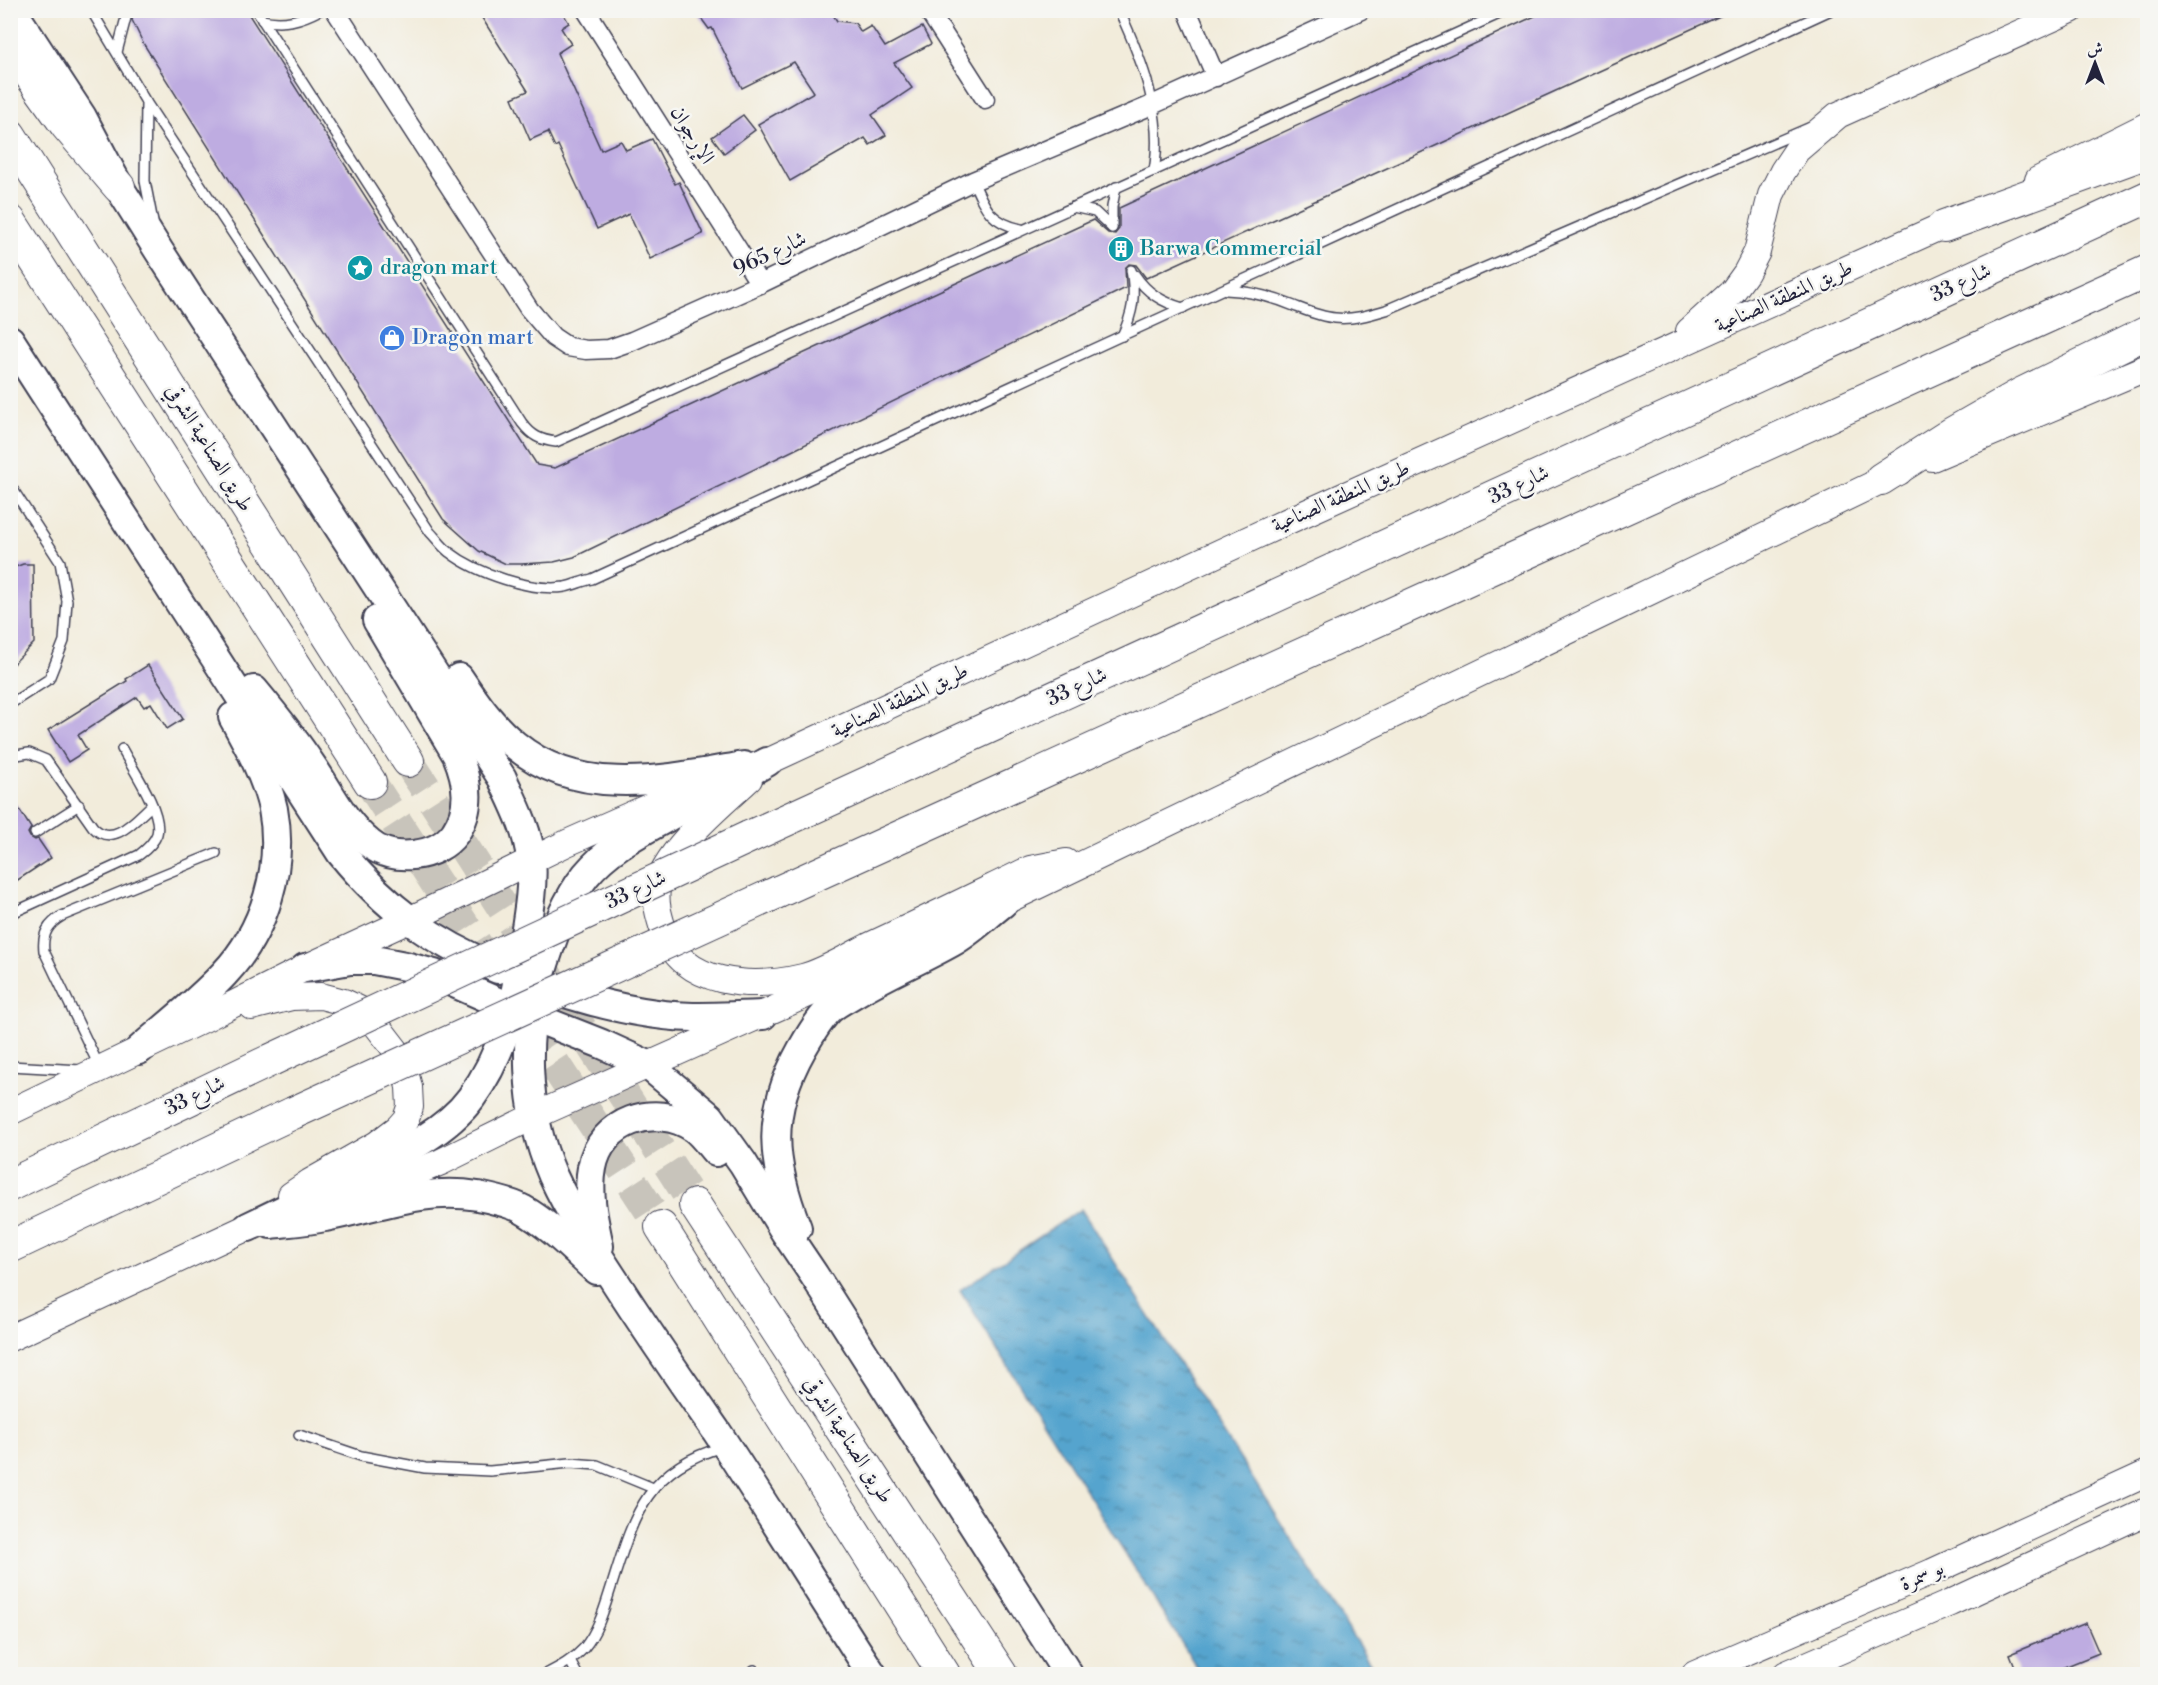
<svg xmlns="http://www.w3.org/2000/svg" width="2158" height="1685" font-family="'Libre Bodoni',Amiri,serif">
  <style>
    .water { fill: url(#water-ripples); stroke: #3b6384; stroke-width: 1.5 }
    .building { fill: #beace1 }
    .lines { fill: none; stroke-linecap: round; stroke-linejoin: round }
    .highway-tunnel { stroke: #c8c4bb; stroke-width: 32; stroke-dasharray: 32 16; stroke-linecap: butt }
    .lane-casing { stroke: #414053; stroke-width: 12 }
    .street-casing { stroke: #414053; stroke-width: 21 }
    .secondary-casing { stroke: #414053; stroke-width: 28 }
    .primary-casing { stroke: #414053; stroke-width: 32 }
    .highway-casing { stroke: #414053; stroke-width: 34 }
    .lane { stroke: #fff; stroke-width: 9 }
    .street { stroke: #fff; stroke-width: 18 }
    .secondary { stroke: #fff; stroke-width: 26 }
    .primary { stroke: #fff; stroke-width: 28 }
    .highway { stroke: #fff; stroke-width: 32 }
    .highway-bridge-casing { stroke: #414053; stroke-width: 34; stroke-linecap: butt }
    .highway-bridge { stroke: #fff; stroke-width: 32 }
    .labels { text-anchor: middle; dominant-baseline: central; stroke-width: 5; stroke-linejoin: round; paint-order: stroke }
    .street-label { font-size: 21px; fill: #22223b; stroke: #f6f6f2 }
    .culture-label { font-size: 21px; fill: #0d838f; stroke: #f6f6f2; text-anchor: start }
    .shop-label { font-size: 21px; fill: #366cbe; stroke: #f6f6f2; text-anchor: start }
  </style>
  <defs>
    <pattern id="water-ripples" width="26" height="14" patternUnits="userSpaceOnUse" patternTransform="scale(1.5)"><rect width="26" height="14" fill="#54a4ce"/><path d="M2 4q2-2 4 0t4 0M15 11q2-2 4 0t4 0" fill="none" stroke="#4585a8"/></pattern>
  </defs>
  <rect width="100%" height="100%" fill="#f6f6f2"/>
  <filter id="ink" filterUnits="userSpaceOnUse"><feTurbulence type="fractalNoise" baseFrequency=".0167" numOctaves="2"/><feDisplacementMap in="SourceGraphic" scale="12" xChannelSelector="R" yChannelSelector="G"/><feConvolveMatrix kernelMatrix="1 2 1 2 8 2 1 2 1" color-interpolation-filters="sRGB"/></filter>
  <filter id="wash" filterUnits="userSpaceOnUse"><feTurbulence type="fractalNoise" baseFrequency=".008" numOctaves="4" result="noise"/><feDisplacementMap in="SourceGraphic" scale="24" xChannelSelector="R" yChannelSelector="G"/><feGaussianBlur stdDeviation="1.35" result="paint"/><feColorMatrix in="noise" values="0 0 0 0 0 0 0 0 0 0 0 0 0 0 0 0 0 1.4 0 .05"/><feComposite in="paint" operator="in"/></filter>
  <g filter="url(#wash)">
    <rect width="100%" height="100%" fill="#f2ecdb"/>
    <polygon class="water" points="1081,1209 1377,1674 1201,1674 960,1290"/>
    <g id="blocks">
      <g class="building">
        <polygon points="135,10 246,10 537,465 555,468 1093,220 1108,233 1115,234 1119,229 1119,208 1548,10 1733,10 1146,278 1136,265 1129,264 1125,268 1126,288 574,557 554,562 521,564 506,564 479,551 443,519 143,43 132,20"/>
        <polygon points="477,10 561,10 569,23 561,28 571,44 557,53 601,150 621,141 626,150 652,139 675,184 679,182 703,234 650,259 629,214 597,229 558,145 555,147 548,132 530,140 512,98 528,91"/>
        <polygon points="695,10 830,10 837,21 855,23 861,32 871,26 885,47 922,27 931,44 894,63 912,88 872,115 886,135 870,145 865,138 790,181 758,124 814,92 794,62 742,88 712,28 709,29"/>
        <polygon points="743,115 755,130 724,153 712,137"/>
        <polygon points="23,564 33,564 34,643 10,667 10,569"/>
        <polygon points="148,665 183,719 167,729 151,703 144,707 137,697 78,735 87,750 68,762 48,730 127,681 126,679"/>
        <polygon points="10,795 31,828 28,833 30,837 35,840 38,839 51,858 10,885"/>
        <polygon points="2086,1623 2099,1653 2047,1674 2018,1674 2010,1654"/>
      </g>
    </g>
  </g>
  <g filter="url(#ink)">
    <use href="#blocks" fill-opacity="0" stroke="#414053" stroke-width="1.5"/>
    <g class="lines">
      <g class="highway-tunnel">
        <polyline points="408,761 695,1205"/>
        <polyline points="370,782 661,1227"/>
      </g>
      <g class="lane-casing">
        <g id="lane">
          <path d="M 91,10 L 146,102 L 430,532 C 436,538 442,547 449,552 C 476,573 531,592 565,587 C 574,585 583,581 592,579 L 1831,10"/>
          <path d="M 256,10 L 522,423 C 532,436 540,440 556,442 L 1508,10"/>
          <path d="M 1119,10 C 1142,60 1164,115 1154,171"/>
          <path d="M 262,20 C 284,25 301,20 320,10"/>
          <polyline points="117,52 128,10"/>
          <polyline points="146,102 145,181 153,222"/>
          <path d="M 973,181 C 985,208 990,222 1021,229"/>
          <polyline points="1073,207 1095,212 1112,228"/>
          <polyline points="1112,228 1112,207 1116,187"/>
          <path d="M 1135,275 C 1147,293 1162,302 1183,308"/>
          <path d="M 1226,290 C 1249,291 1272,297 1294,306 C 1307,311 1321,317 1335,318 C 1352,320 1369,315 1386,310 L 1811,127"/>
          <path d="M 1122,336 C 1133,313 1136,295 1131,270"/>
          <polyline points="10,485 60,562 67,601 64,641 49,679 10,704"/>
          <path d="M 10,756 L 29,753 L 46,760 L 93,827 C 113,849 137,818 152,805"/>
          <polyline points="35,833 79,805"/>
          <path d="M 10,914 L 139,855 C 147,849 154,843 157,834 C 163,812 132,768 122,749"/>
          <polyline points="10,1066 81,1070"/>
          <path d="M 99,1066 L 44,951 C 42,934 48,924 62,916 L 216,853"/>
          <polyline points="299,1435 361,1456 425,1468 490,1471 570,1463 597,1465 653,1488"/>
          <polyline points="570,1661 577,1674"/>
          <path d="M 546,1674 C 560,1667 573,1660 584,1648 C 597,1632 603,1613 609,1594 C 632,1523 642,1469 723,1447"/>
          <polyline points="748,1674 754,1670"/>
        </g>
      </g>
      <g class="street-casing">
        <g id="street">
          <polyline points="335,10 529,309 553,337 568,347 586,350 609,349 632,341 760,284 973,181 1152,105 1361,10"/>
          <polyline points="586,10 760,284"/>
          <polyline points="928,10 985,99"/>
          <polyline points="1187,10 1216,77"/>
        </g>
      </g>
      <g class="secondary-casing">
        <g id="secondary">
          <polyline points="2038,180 2148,125"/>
          <polyline points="1689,331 1733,291 1746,273 1757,252 1771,195 1783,171 1797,150 1838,115 2071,10"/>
          <polyline points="1932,458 2148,367"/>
          <polyline points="747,769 767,762 1288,521 1962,217"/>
          <path d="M 749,779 C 723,803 662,853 657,889 C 655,903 659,916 663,929 C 681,987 754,989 803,977 C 821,973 852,955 869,946 C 923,921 976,895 1030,869 L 1066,862"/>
          <polyline points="252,1007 292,997 321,996 344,1002 367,1013 401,1057 409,1087 410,1107 406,1119 398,1128 377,1144 310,1182 291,1195"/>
          <polyline points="10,1112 206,1018 305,968 409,920 567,843 660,802 710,783"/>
          <polyline points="313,1208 378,1188 441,1162 534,1116 862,970 1899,472"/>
          <polyline points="10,1338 248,1227 267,1222"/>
          <polyline points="1695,1674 1932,1572 2148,1473"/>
          <polyline points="1786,1674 1950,1603 2148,1511"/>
        </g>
      </g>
      <g class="primary-casing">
        <g id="primary">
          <path d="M 12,10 L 82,117 L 119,187 L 159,251 L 502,778 C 514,804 528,830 531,859 C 534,887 526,926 522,954 C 515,1005 502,1056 471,1098 C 443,1136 391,1157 350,1177 C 316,1194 282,1211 248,1227"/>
          <path d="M 10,340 L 341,853 C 386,908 432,942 498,969"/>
          <path d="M 459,678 C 475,702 492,727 515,745 C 581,800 668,779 744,766"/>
          <path d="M 254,690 C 274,714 294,739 312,766 C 330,792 344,823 369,843 C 392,863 437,858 455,833 C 472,808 468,781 457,755 L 377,620"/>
          <path d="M 767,762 C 736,780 705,797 673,814 C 641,832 610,846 586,875 C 566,900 555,931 545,961 C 521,1030 524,1109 553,1176 C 570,1213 593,1248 616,1283 C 648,1333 683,1383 717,1432 C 770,1512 820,1594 872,1674"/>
          <polyline points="305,968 350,960 374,960 405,966 434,974 511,1008 602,1044 648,1065 710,1117 743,1163 785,1232 814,1275 1068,1674"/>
          <path d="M 547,987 C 594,1003 643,1016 693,1017 C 716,1017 740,1016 763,1015"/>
          <path d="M 139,1050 C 168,1025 198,1002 224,974 C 265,931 284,867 273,809 C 266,777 249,746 233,717"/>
          <path d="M 271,1224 C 289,1222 307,1221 325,1217 C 378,1207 423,1187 478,1196 C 492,1199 509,1202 522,1209 C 550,1225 572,1248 596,1270"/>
          <path d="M 797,1228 C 771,1162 766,1113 802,1049 C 810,1035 820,1018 831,1008 C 838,1002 847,998 855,993 C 886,974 920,960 952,942 C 970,932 986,916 1003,903"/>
          <path d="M 599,1246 C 594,1222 587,1193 592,1168 C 600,1121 655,1102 694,1128 C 702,1134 709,1144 716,1152"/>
        </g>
      </g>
      <g class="highway-casing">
        <g id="highway">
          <polyline points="10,47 66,125 119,187"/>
          <polyline points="10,135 408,761"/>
          <polyline points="10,221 370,782"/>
          <polyline points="1944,226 2148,152"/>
          <polyline points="1881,479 1951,434 2021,394 2148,332"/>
          <polyline points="749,837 2148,197"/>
          <polyline points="778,892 2148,271"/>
          <polyline points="10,1185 271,1060"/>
          <polyline points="695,1205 1001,1674"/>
          <polyline points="661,1227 944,1674"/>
          <polyline points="10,1247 293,1113"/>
        </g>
      </g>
      <use href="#lane" class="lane"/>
      <use href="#street" class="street"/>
      <use href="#secondary" class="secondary"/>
      <use href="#primary" class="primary"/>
      <use href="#highway" class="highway"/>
      <g class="highway-bridge-casing">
        <g id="highway-bridge">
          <polyline points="271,1060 749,837"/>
          <polyline points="293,1113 778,892"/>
        </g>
      </g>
      <use href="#highway-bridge" class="highway-bridge"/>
    </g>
  </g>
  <defs>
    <g id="building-disc" transform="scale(1.35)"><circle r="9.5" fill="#0f9aa8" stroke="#f6f6f2"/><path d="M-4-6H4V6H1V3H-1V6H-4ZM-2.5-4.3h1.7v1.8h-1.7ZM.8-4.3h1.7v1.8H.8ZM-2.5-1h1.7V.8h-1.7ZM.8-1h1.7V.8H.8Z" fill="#fff"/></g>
    <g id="sight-disc" transform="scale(1.35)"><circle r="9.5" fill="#0f9aa8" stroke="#f6f6f2"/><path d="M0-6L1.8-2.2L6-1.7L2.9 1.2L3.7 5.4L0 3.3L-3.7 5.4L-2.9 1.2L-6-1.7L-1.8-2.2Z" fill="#fff"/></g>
    <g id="shop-disc" transform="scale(1.35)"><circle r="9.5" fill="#3f7fe0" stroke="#f6f6f2"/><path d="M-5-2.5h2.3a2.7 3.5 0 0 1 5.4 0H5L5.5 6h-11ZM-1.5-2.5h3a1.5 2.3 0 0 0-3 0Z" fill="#fff"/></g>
  </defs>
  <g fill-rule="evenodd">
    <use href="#building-disc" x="1121" y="249"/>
    <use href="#sight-disc" x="360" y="268"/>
    <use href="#shop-disc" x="392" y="338"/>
  </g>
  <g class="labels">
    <g class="street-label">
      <text transform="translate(692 135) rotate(58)">الإرجوان</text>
      <text transform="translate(770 254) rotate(-25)">شارع 965</text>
      <text transform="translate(1961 283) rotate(-25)">شارع 33</text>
      <text transform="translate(1784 297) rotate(-24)">طريق المنطقة الصناعية</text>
      <text transform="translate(209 448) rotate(58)">طريق الصناعية الشرقي</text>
      <text transform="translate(1519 485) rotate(-25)">شارع 33</text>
      <text transform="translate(1341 497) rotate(-24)">طريق المنطقة الصناعية</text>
      <text transform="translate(1077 687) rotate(-25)">شارع 33</text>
      <text transform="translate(900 701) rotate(-25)">طريق المنطقة الصناعية</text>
      <text transform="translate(636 890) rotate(-25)">شارع 33</text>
      <text transform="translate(195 1096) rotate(-26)">شارع 33</text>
      <text transform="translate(848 1440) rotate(57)">طريق الصناعية الشرقي</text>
      <text transform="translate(1922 1576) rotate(-24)">بو سمرة</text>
    </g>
    <g class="culture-label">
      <text x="1140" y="249">Barwa Commercial</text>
      <text x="380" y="268">dragon mart</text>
    </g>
    <g class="shop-label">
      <text x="412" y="338">Dragon mart</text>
    </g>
  </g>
  <rect width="2158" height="1685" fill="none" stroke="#f6f6f2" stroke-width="36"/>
  <g transform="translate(2095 63)" stroke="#f6f6f2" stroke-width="4.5" paint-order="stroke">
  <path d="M0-4.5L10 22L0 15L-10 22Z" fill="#22223b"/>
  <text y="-9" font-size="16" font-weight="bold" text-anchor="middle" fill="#22223b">ش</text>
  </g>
</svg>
